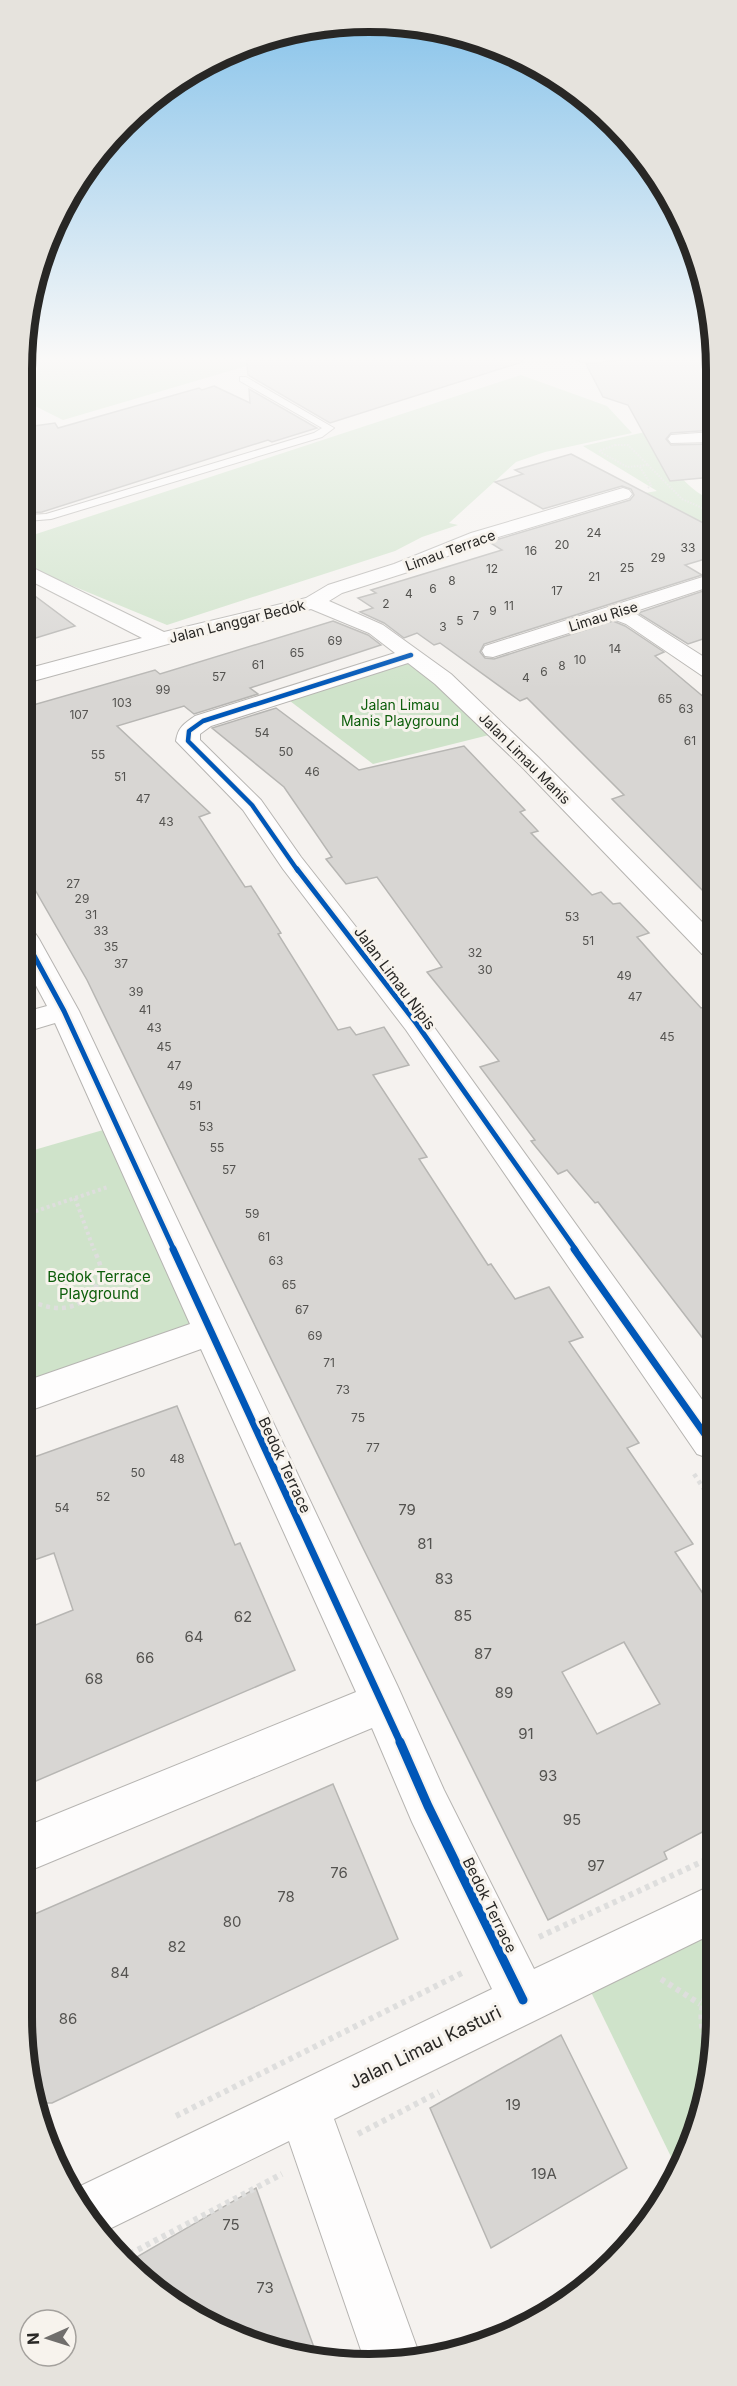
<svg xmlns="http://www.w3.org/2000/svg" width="737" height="2386" font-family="Inter,sans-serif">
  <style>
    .green { fill: #cfe3ca }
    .building { fill: #d8d6d3; stroke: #b7b6b3; stroke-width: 1.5; fill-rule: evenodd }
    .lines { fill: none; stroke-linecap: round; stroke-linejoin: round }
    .service-casing { stroke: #b6b4b1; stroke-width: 2 }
    .minor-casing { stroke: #b6b4b1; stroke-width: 2 }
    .path-far3 { stroke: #dededd; stroke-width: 2; stroke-dasharray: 1.5 1.5; stroke-linecap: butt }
    .path-far2 { stroke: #dededd; stroke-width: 4; stroke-dasharray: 3 3; stroke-linecap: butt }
    .path-far1 { stroke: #dededd; stroke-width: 4.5; stroke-dasharray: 4 4; stroke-linecap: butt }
    .path { stroke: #dededd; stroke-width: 6; stroke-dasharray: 4.5 4.5; stroke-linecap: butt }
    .service { fill: #fefdfd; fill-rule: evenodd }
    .minor { fill: #fefdfd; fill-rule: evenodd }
    .cycleway-far3-casing { stroke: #f7f3ed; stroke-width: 7 }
    .cycleway-far2-casing { stroke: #f7f3ed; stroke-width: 9 }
    .cycleway-far1-casing { stroke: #f7f3ed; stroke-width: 10 }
    .cycleway-casing { stroke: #f7f3ed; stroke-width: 13 }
    .cycleway-far3 { stroke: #0057b8; stroke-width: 4.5 }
    .cycleway-far2 { stroke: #0057b8; stroke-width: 5 }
    .cycleway-far1 { stroke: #0057b8; stroke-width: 7 }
    .cycleway { stroke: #0057b8; stroke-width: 9 }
    .labels { text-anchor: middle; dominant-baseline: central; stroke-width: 6; stroke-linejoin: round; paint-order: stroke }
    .number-label { font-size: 12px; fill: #545350 }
    .far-street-label { font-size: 14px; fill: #282725; stroke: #f7f3ed }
    .far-park-label { font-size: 14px; fill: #0d5e0b; stroke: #f7f3ed }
    .street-label { font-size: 15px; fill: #282725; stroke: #f7f3ed }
    .park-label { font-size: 15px; fill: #0d5e0b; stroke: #f7f3ed }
    .near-number-label { font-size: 15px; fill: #545350 }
    .near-street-label { font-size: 18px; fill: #282725; stroke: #f7f3ed }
    .rim { fill: none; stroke: #282725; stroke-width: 8 }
  </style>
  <rect width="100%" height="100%" fill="#f5f2ef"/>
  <g class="green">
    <polygon points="40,356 227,356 250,365 63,420 27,402 28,359"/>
    <polygon points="521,375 607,406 632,433 545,452 516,462 449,523 458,525 422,537 395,551 167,625 27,567 27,537"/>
    <path d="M 645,432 C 665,457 683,488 713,501 L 713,519 L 697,523 L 645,493 L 657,491 L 583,446 Z"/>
    <polygon points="409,663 433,682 489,735 373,764 290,701"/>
    <polygon points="25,1125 34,1150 110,1128 202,1328 23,1391"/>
    <polygon points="710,1932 709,2086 676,2167 590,1990"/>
  </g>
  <g class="building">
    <polygon points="246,356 521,356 522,362 330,423 248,375"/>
    <polygon points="619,356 701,356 702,371 713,368 713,430 671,433 666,439 671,445 713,444 713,477 670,481 628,405 603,397 586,364 615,361"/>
    <polygon points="214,386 250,403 249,389 317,428 272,442 268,440 42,512 27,513 27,427 55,423 58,428 199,388 202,390"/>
    <polygon points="571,454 713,528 712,557 685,565 702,575 484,644 480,652 485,658 494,659 613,621 625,626 664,652 655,656 712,704 712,900 612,799 624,795 527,698 520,701 440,643 434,645 417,633 404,638 384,623 360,612 373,608 358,598 376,593 371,590 502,550 489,542 630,500 634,495 631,489 622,486 543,509 495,482 523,474 515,470"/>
    <polygon points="712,588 712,636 688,644 638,613"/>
    <polygon points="27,590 75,626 26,641"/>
    <path d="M 333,621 L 368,635 L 381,645 L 250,688 L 258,694 L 194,714 L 184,706 L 117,726 L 210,813 L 199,817 L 245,887 L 251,886 L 281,933 L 278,934 L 338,1030 L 350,1027 L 356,1035 L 384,1027 L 409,1065 L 373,1075 L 427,1157 L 419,1159 L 488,1265 L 491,1264 L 515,1299 L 549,1287 L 583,1337 L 569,1342 L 639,1443 L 627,1448 L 693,1544 L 675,1552 L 710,1604 L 710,1828 L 664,1852 L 667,1859 L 548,1920 L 363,1548 L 87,980 L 26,874 L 26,707 L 155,670 L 160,674 ZM 624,1642 L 660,1704 L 597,1734 L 562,1672 Z"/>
    <polygon points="276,708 359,770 464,746 525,810 520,812 538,831 531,833 592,895 601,892 613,904 620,903 649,933 637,937 669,973 701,1008 712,1005 711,1349 598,1202 595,1203 567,1170 558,1174 531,1141 535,1140 480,1067 499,1061 427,972 442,967 377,877 346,884 326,859 332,857 284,787 212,728"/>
    <polygon points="177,1406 235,1545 240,1543 295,1670 22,1787 23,1630 73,1610 54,1553 23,1564 23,1461"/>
    <polygon points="333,1784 398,1939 52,2103 38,2103 21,2018 21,1920"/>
    <polygon points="561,2035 627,2168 491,2248 430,2108"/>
    <polygon points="256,2188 282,2260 319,2361 214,2329 128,2262"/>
  </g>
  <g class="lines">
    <g class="service-casing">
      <polygon id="service" points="240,377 246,377 334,428 322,437 51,519 27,521 27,515 46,514 314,433 322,428 240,381"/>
    </g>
    <g class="minor-casing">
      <g id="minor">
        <path d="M 571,356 L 617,356 L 614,359 C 602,362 581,366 571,356 Z"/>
        <polygon points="713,432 713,442 671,443 668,439 671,435"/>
        <path d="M 623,488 L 629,490 L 632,494 L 629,498 L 485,541 L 408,572 L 342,593 L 329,601 L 383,625 L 451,674 L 538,757 L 712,932 L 712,957 L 702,954 L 522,767 L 435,684 L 408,663 L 211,726 L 200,734 L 200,740 L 261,800 L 301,857 L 426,1016 L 711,1412 L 711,1459 L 697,1454 L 406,1030 L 283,869 L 243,810 L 176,741 C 178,727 184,724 195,716 L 395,653 L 369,633 L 311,609 L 168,644 L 26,683 L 26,669 L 142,638 L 27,579 L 27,565 L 164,632 L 306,598 L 328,585 L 394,564 L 471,533 Z"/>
        <polygon points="712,574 712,586 633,612 712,662 712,679 704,677 626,624 613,619 493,657 485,656 482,651 485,646"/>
        <polygon points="25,931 35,933 39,939 79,1011 398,1687 444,1790 534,1969 710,1886 710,1935 334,2119 420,2356 364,2359 289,2141 99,2234 72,2190 492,1989 412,1822 372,1728 36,1868 22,1862 22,1828 356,1692 201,1349 23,1413 23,1382 190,1324 55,1023 25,1032 25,1012 47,1006 25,965"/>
      </g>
    </g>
    <g class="path-far3">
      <polyline points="28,360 42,356"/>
      <polygon points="615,445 628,445 648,465 627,467 599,451"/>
      <polyline points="648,465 682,499 709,511"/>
      <polyline points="640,467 651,485 648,488"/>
    </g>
    <g class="path-far2">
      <polyline points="25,904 31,911"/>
      <polyline points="75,1198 94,1250"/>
      <polyline points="24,1215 108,1187"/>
    </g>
    <g class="path-far1">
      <path d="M 24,1297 C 46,1310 74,1315 92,1292 C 97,1286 101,1278 101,1271 C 101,1264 96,1255 94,1249"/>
      <polyline points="694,1474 710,1498"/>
    </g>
    <g class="path">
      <polyline points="539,1937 710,1858"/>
      <polyline points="661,1979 700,2004"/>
      <path d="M 709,1989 C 697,2012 701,2029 709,2052"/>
      <polyline points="176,2116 464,1972"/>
      <polyline points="358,2134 439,2092"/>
      <polyline points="122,2258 282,2174"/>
    </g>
    <use href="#service" class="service"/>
    <use href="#minor" class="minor"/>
    <g class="cycleway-far3-casing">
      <polyline id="cycleway-far3" points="298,871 252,805 188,741 189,731 203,721 411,655"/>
    </g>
    <g class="cycleway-far2-casing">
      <g id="cycleway-far2">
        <polyline points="297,869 416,1023 576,1250"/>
        <polyline points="25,939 64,1011 174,1250"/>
      </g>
    </g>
    <g class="cycleway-far1-casing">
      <g id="cycleway-far1">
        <polyline points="173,1249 401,1744"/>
        <polyline points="574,1249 711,1443"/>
      </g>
    </g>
    <g class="cycleway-casing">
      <polyline id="cycleway" points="400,1742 428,1806 523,2000"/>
    </g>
    <use href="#cycleway-far3" class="cycleway-far3"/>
    <use href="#cycleway-far2" class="cycleway-far2"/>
    <use href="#cycleway-far1" class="cycleway-far1"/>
    <use href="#cycleway" class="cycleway"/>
  </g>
  <linearGradient id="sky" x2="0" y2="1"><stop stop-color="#85c2ea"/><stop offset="0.52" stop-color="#faf9f8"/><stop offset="1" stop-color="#faf9f8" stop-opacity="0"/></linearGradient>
  <rect width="737" height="690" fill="url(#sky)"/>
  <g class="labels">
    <g class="number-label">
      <text x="594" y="532">24</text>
      <text x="562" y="544">20</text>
      <text x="688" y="547">33</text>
      <text x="531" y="550">16</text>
      <text x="658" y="557">29</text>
      <text x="627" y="567">25</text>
      <text x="492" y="568">12</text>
      <text x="594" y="576">21</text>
      <text x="452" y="580">8</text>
      <text x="433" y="588">6</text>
      <text x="557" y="590">17</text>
      <text x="409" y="593">4</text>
      <text x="386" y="603">2</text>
      <text x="509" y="605">11</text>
      <text x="493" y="610">9</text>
      <text x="476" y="615">7</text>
      <text x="460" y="620">5</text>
      <text x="443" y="626">3</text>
      <text x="335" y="640">69</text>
      <text x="615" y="648">14</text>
      <text x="297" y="652">65</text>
      <text x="580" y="659">10</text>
      <text x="258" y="664">61</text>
      <text x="562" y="665">8</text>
      <text x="544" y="671">6</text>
      <text x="219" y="676">57</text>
      <text x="526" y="677">4</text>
      <text x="163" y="689">99</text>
      <text x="665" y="698">65</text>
      <text x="122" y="702">103</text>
      <text x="686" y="708">63</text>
      <text x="79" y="714">107</text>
      <text x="262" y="732">54</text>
      <text x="690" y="740">61</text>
      <text x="286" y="751">50</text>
      <text x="98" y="754">55</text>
      <text x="312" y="771">46</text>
      <text x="120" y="776">51</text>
      <text x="143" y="798">47</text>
      <text x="166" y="821">43</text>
      <text x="73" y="883">27</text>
      <text x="82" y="898">29</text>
      <text x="91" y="914">31</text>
      <text x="572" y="916">53</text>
      <text x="101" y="930">33</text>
      <text x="588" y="940">51</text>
      <text x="111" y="946">35</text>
      <text x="475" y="952">32</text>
      <text x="121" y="963">37</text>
      <text x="485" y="969">30</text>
      <text x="624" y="975">49</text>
      <text x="136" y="991">39</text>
      <text x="635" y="996">47</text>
      <text x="145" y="1009">41</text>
      <text x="154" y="1027">43</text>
      <text x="667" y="1036">45</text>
      <text x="164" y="1046">45</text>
      <text x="174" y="1065">47</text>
      <text x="185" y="1085">49</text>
      <text x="195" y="1105">51</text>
      <text x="206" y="1126">53</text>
      <text x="217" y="1147">55</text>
      <text x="229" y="1169">57</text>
      <text x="252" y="1213">59</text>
      <text x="264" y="1236">61</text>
      <text x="276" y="1260">63</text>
      <text x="289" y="1284">65</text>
      <text x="302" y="1309">67</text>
      <text x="315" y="1335">69</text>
      <text x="329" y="1362">71</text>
      <text x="343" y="1389">73</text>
      <text x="358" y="1417">75</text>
      <text x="373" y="1447">77</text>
      <text x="177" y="1458">48</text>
      <text x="138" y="1472">50</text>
      <text x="103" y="1496">52</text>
      <text x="62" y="1507">54</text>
    </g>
    <g class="far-street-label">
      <text transform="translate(450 550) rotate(-20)">Limau Terrace</text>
      <text transform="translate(603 616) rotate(-17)">Limau Rise</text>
      <text transform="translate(237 621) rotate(-14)">Jalan Langgar Bedok</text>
      <text transform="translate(525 758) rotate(45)">Jalan Limau Manis</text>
    </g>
    <g class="far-park-label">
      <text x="400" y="704">Jalan Limau<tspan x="400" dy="16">Manis Playground</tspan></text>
    </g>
    <g class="street-label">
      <text transform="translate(395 978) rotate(53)">Jalan Limau Nipis</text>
      <text transform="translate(285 1465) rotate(65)">Bedok Terrace</text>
      <text transform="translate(490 1905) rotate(64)">Bedok Terrace</text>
    </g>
    <g class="park-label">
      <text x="99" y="1276">Bedok Terrace<tspan x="99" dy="17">Playground</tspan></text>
    </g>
    <g class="near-number-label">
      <text x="407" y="1509">79</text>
      <text x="425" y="1543">81</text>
      <text x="444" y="1578">83</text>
      <text x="463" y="1615">85</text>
      <text x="243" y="1616">62</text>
      <text x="194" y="1636">64</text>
      <text x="483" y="1653">87</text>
      <text x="145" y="1657">66</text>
      <text x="94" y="1678">68</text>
      <text x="504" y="1692">89</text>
      <text x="526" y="1733">91</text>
      <text x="548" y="1775">93</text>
      <text x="572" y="1819">95</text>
      <text x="596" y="1865">97</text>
      <text x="339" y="1872">76</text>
      <text x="286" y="1896">78</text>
      <text x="232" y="1921">80</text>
      <text x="177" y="1946">82</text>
      <text x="120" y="1972">84</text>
      <text x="68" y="2018">86</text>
      <text x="513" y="2104">19</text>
      <text x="544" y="2173">19A</text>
      <text x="231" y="2224">75</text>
      <text x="265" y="2287">73</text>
    </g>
    <g class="near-street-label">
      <text transform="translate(425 2047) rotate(-26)">Jalan Limau Kasturi</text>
    </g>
  </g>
  <path d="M0 0H737V2386H0ZM369 32H369A337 337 0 0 1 706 369V2017A337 337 0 0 1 369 2354H369A337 337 0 0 1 32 2017V369A337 337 0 0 1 369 32Z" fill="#e6e3dd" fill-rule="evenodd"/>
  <path class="rim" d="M369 32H369A337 337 0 0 1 706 369V2017A337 337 0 0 1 369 2354H369A337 337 0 0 1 32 2017V369A337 337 0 0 1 369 32Z"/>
  <g transform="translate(48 2338) rotate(267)"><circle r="28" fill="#f7f3ed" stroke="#a4a19d" stroke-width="1.5"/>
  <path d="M0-4.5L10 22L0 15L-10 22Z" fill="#706e6c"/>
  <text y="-9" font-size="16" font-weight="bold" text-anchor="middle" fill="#282725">N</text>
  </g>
</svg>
